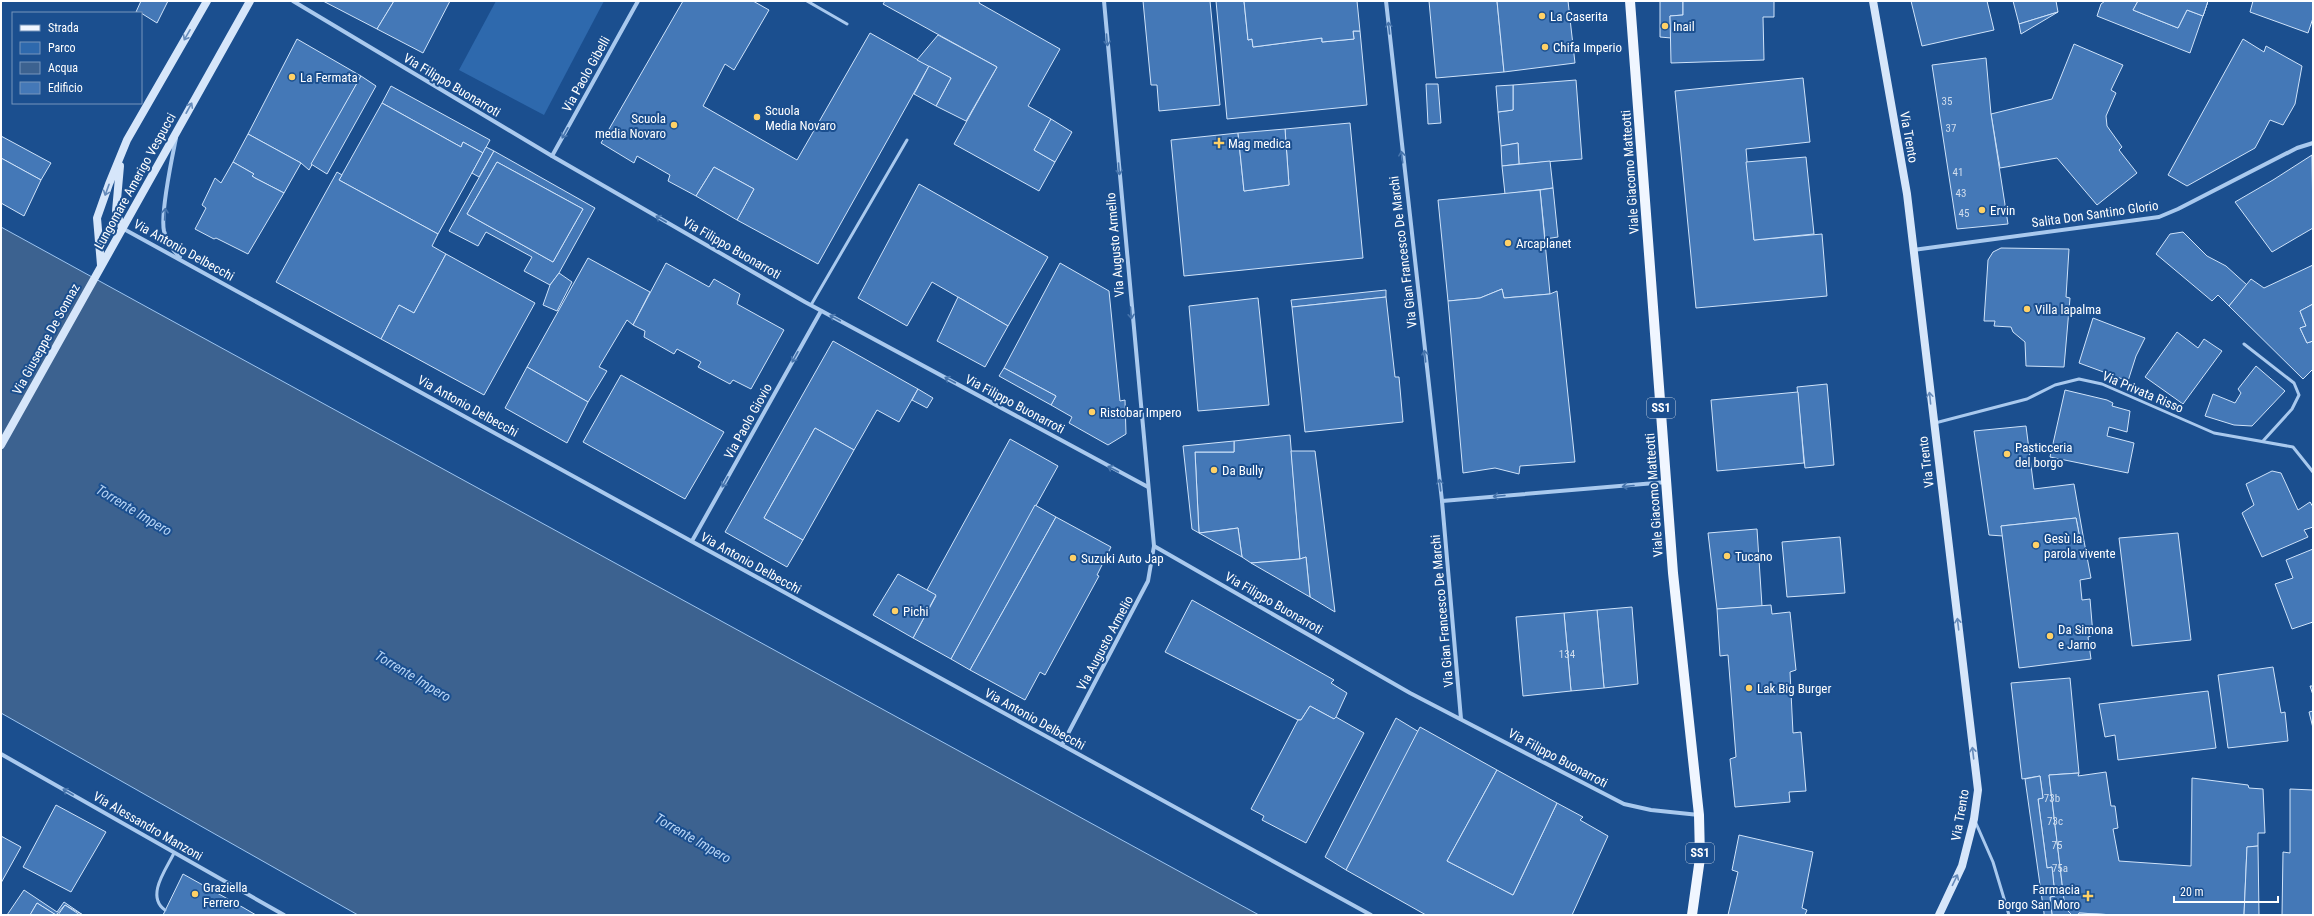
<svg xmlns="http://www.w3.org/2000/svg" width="2314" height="916" font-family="'Roboto Condensed',sans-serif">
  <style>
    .green { fill: #2e69ad }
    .water { fill: #3c6290; stroke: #9cc4f0 }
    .building { fill: #4478b7; stroke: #cfe3fa; fill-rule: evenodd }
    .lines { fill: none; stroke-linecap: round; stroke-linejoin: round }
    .service { stroke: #a9c9ee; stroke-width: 3 }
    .minor { stroke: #a9c9ee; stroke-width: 4 }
    .secondary { stroke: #d6e6fa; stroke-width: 8 }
    .primary { stroke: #f0f6ff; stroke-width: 10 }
    .oneway { stroke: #4674ac }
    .oneway2 { stroke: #668bba }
    .poi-dot { fill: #ffd166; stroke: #1b4f8f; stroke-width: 1.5 }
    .labels { text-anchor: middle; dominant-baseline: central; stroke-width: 4; stroke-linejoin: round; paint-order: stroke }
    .number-label { font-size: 11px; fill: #d0dded }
    .shield { fill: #1b4f8f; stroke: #bbcadd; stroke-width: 1 }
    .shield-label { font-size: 12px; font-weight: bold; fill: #fff }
    .poi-label { font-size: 13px; fill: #fff; stroke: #1b4f8f; text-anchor: start }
    .street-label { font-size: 13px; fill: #fff; stroke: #1b4f8f }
    .water-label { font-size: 14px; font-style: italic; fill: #b5d3f5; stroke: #1b4f8f }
  </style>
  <rect width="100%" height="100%" fill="#1b4f8f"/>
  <polygon class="green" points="496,1 604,1 544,115 459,70"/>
  <polygon class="water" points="1,227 154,311 1259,915 358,915 1,713"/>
  <g class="building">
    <polygon points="141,1 168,1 157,23 141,13 136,12"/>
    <polygon points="323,1 394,1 377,29"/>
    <polygon points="394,1 450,1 423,53 377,29"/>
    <polygon points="683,1 753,1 769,10 734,70 725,64 703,106 797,160 870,33 929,66 818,264 737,220 754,189 714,167 696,196 668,181 670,175 637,156 634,163 601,143"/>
    <polygon points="885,1 980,1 979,3 1060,49 1028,106 1051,119 1034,150 1055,162 1039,191 954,144 997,67 883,4"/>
    <polygon points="1143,1 1210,1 1220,105 1159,111 1157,85 1151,85"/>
    <polygon points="1216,1 1244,1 1248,40 1252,39 1253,47 1322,38 1322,42 1354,39 1353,31 1360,31 1367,105 1227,119"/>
    <polygon points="1244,1 1357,1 1360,31 1353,31 1354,39 1322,42 1322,38 1253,47 1252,39 1248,40"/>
    <polygon points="1429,1 1497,1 1504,72 1436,78"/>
    <polygon points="1497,1 1568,1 1575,63 1504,72"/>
    <polygon points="1660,1 1683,1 1683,15 1670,16 1671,38 1660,37"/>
    <polygon points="1683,1 1774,1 1774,17 1763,17 1764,60 1671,63 1670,16 1683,15"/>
    <polygon points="1911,1 1987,1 1994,30 1922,46"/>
    <polygon points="2013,1 2056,1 2058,12 2019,24"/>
    <polygon points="2105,1 2138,1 2133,10 2178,28 2187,10 2203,16 2208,1 2190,53 2097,16 2101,4"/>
    <polygon points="2138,1 2208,1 2203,16 2187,10 2178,28 2133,10"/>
    <polygon points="2253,1 2313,1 2313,18 2308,33 2250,12"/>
    <polygon points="2058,12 2021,34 2019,24"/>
    <polygon points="938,35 997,67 966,121 936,106 951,78 917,60"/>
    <polygon points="297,39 361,76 309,170 301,163 248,134"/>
    <polygon points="2243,39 2264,52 2266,46 2302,66 2295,104 2283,125 2270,120 2255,148 2187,186 2168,175"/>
    <polygon points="2074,44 2123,65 2111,90 2116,93 2106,116 2107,126 2122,147 2119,150 2137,173 2097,205 2057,158 2000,168 1991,114 2052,99"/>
    <polygon points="1986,58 1991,114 2008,224 1957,229 1932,65"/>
    <polygon points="929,66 951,78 936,106 914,94"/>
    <polygon points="361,76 376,86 327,174 311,164"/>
    <polygon points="1803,78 1810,142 1746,149 1754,240 1822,234 1827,296 1696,308 1675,91"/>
    <polygon points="1576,80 1582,159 1519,164 1518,143 1501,146 1498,112 1513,110 1513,85"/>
    <polygon points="1426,84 1438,84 1441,123 1428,124"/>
    <polygon points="1513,85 1513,110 1498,112 1496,86"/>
    <polygon points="391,86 490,140 483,153 463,142 461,147 382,103"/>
    <polygon points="382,103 461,147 463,142 483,153 438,234 339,180"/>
    <polygon points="1051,119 1072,132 1055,162 1034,150"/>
    <polygon points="1350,123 1363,258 1184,276 1171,140 1238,133 1244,191 1289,185 1285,129"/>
    <polygon points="1285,129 1289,185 1244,191 1238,133"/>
    <polygon points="248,134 301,163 284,193 255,178 252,176 254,174 233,162"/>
    <polygon points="1,136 51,163 41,180 1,158"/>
    <polygon points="1518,143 1519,164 1502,166 1501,146"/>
    <polygon points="486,147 494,151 479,177 472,173"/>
    <path d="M 494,151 L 595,208 L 559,273 L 550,285 L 524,271 L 532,257 L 486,232 L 478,246 L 449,231 ZM 497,162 L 583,209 L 553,262 L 467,214 Z"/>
    <polygon points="2312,155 2313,228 2272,252 2235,202 2273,180"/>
    <polygon points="1806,157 1814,234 1754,240 1746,162"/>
    <polygon points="1,158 41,180 24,216 1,203"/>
    <polygon points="1550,161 1553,188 1505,194 1502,166"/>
    <polygon points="233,162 254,174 252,176 255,178 284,193 248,254 216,238 214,239 195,229 206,208 202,205 215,178 221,183"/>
    <polygon points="497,162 583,209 553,262 467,214"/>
    <polygon points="714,167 754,189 737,220 696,196"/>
    <polygon points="337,172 342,175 339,180 438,234 432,246 446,254 414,313 399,305 381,339 276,282"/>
    <polygon points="919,184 1048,257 1008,326 932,282 907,326 858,298"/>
    <polygon points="1553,188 1558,237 1545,239 1540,190"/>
    <polygon points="1540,190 1550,294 1504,298 1502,289 1480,298 1448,301 1438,200"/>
    <polygon points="2183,232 2207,256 2226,266 2247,285 2229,306 2218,295 2212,301 2156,254 2170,234"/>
    <polygon points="2001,248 2069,249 2066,297 2070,298 2064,367 2026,366 2025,342 2013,332 2011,327 1994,326 1995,321 1984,321 1988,260 1993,252"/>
    <polygon points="446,254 535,303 484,395 381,339 399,305 414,313"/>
    <polygon points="588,258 650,292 633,325 627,320 599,367 607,371 588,402 527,367"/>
    <polygon points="666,263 709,287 714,279 728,287 740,294 737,304 784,330 751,389 733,380 730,384 698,367 701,362 677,349 674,354 644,337 645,331 633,325"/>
    <polygon points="1060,263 1109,291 1120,401 1125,400 1126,434 1108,445 1069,423 1072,417 1051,405 1056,396 1004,368"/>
    <polygon points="2313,265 2313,304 2300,311 2306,326 2300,328 2307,343 2313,341 2313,369 2303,379 2229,306 2251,279 2264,288"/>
    <polygon points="559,273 572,282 557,311 543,305 550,285"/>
    <polygon points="1502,289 1504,298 1550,294 1557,291 1575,462 1520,466 1519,474 1495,468 1463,473 1448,301 1480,298"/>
    <polygon points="1386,290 1386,297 1292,307 1291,300"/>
    <polygon points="958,297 1008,326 985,367 937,341"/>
    <polygon points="1386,297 1395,377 1399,377 1403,422 1305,432 1292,307"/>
    <polygon points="1258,298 1269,405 1198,411 1189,306"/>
    <polygon points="2313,304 2313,341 2307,343 2300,328 2306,326 2300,311"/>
    <polygon points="2093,318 2145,338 2136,356 2128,381 2079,363"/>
    <polygon points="2177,332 2198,348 2204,339 2222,351 2183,404 2145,377"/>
    <polygon points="833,341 918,389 899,422 877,410 854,450 815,428 764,518 803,540 787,567 725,532"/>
    <polygon points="2256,366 2285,391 2252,426 2234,425 2205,416 2213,394 2235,403 2241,393 2238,389"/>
    <polygon points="527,367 588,402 567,443 505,408"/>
    <polygon points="1004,368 1056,396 1051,405 999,376"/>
    <polygon points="621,375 724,432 685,499 583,442"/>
    <polygon points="1827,384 1834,465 1805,468 1797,387"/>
    <polygon points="918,389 933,398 927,408 912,400"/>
    <polygon points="2065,390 2107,400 2113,403 2112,406 2130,411 2127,432 2109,427 2107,436 2134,443 2128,473 2050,457"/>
    <polygon points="1798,392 1804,463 1717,471 1711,400"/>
    <polygon points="2026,426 2034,489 2074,484 2084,541 2081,544 2076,518 2001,526 2003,536 1989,535 1974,431"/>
    <polygon points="815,428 854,450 803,540 764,518"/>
    <polygon points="1290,435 1300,559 1251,563 1242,557 1238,528 1199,533 1195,452 1234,452 1234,441"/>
    <polygon points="1010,439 1058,466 951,659 913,638 936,596 927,590"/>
    <polygon points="1234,441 1234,452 1195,452 1199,533 1192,529 1183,446"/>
    <polygon points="1291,451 1315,451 1335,612 1310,597 1306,557 1300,559"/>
    <polygon points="2272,471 2281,473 2298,510 2310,502 2313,507 2313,527 2304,530 2308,537 2262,557 2242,513 2254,505 2246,484"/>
    <polygon points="1035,505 1056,517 970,670 951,659"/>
    <polygon points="1056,517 1111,547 1097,575 1099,576 1045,675 1040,672 1025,700 970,670"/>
    <polygon points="2076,518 2081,544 2084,541 2091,578 2080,580 2082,600 2090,599 2093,635 2088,637 2091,659 2019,668 2001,526"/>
    <polygon points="1238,528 1242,557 1199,533 1224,530"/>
    <polygon points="1757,529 1762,606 1717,609 1708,533"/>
    <polygon points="2178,533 2191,640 2132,646 2119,538"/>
    <polygon points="1840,537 1845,593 1787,597 1782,542"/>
    <polygon points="2313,549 2313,622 2292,629 2275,584 2293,578 2286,560"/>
    <polygon points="1306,557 1310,597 1251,563 1300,559"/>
    <polygon points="898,574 936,595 913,638 873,615"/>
    <polygon points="1192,600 1334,680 1331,683 1347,693 1336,717 1334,719 1310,706 1301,720 1298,720 1165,652"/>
    <polygon points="1771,605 1772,614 1790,612 1796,670 1790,672 1793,733 1801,732 1806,791 1789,792 1790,802 1735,807 1730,759 1736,757 1728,655 1720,656 1717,609"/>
    <polygon points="1632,607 1638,684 1604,688 1597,610"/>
    <polygon points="1597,610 1604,688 1571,691 1564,613"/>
    <polygon points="1564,613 1571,691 1523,696 1516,617"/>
    <polygon points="2273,667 2281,713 2285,712 2288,741 2228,748 2218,675"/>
    <polygon points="2070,678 2079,773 2049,775 2065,908 2072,915 2052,915 2050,897 2055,896 2052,867 2047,868 2038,799 2043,798 2040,776 2022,779 2011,683"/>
    <polygon points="2310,686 2313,686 2313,695"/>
    <polygon points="2208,691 2216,748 2118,760 2115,735 2105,737 2099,704"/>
    <polygon points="1310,706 1334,719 1336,717 1364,733 1306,843 1262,820 1264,816 1251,809 1298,720 1301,720"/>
    <polygon points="2313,711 2313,728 2309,712"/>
    <polygon points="1396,718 1419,732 1346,870 1325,857"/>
    <polygon points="1420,727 1497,770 1447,861 1513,895 1557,803 1583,817 1580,820 1608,836 1572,915 1426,915 1346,870"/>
    <polygon points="1497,770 1557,803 1513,895 1447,861"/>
    <polygon points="2106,772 2111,806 2115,806 2118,828 2113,829 2119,861 2191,866 2192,778 2248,785 2249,788 2263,789 2265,833 2258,833 2258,846 2247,847 2244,915 2115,915 2079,913 2078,915 2072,915 2065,908 2049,775 2079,773 2078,776"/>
    <polygon points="2040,776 2043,798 2038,799 2047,868 2052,867 2055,896 2050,897 2052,915 2044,915 2044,913 2025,779"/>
    <polygon points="2290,789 2313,790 2313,915 2282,915 2283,852 2290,853"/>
    <polygon points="56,805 106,832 71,892 23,867"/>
    <polygon points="1739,835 1813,852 1802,908 1807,910 1805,915 1728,915 1738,872 1732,870"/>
    <polygon points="1,836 21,847 1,883"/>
    <polygon points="2258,846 2259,915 2244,915 2247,847"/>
    <polygon points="183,874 244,908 256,915 163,915"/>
    <polygon points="24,890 57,912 64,902 83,915 65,905 56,915 37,903 30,915 7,915"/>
    <polygon points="37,903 56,915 30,915"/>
    <polygon points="65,905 80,915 58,915"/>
    <polygon points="2079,913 2115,915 2078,915"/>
  </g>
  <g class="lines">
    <g class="service">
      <polyline points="807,1 847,24"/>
      <polyline points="811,305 907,140"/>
      <polyline points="2244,344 2294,383 2299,395 2292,409 2263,441"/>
      <polyline points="1935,423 2027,399 2055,385 2079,379 2102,384 2214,433 2293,447 2313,472"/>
      <polyline points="1975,821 1993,862 2009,915"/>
      <path d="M 165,910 C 145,896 167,868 174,853"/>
    </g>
    <g class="minor">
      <polyline points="293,1 552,156 805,302 1148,487"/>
      <polyline points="1104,1 1154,546 1410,693 1624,804 1651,810 1699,815"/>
      <polyline points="1386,1 1442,501 1461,719"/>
      <path d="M 176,138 C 172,158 160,214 164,231 C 167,242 172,250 180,257"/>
      <polyline points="552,156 638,1"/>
      <polyline points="122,228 1371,915"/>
      <polyline points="1913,250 2159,217 2178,209 2297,148 2313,143"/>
      <polyline points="1442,501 1667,482"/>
      <polyline points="692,541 821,311"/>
      <polyline points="1062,745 1148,581 1154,546"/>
      <polyline points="1,754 284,915"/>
    </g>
    <g class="secondary">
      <polyline points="1873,1 1907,194 1978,790 1974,819 1962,866 1939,915"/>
      <polyline points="120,166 116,211 122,228"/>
      <polyline points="101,265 97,218 109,184 127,140 207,1"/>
      <polyline points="1,445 250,1"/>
    </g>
    <polyline class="primary" points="1630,1 1673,573 1699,815 1700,858 1692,915"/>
  </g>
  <defs><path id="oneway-shaft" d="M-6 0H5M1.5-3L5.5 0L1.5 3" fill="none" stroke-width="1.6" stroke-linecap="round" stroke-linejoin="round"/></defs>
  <g class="oneway">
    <use href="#oneway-shaft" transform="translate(1389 28) rotate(-96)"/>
    <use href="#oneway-shaft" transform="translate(1107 40) rotate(85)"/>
    <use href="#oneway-shaft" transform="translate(565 133) rotate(119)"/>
    <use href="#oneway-shaft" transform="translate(1402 157) rotate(-97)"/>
    <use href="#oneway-shaft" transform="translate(1119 169) rotate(85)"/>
    <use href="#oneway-shaft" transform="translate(165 214) rotate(-86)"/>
    <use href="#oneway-shaft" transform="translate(661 219) rotate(-150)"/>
    <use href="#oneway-shaft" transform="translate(1131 313) rotate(85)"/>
    <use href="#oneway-shaft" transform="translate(835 318) rotate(-152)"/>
    <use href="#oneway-shaft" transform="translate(1425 356) rotate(-97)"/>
    <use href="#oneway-shaft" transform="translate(795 357) rotate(119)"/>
    <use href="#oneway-shaft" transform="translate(950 380) rotate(-152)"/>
    <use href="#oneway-shaft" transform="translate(1113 469) rotate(-152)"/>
    <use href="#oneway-shaft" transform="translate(725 482) rotate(119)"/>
    <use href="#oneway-shaft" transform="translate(1440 485) rotate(-97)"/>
    <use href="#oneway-shaft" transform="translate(1628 486) rotate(175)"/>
    <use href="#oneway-shaft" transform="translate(1499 496) rotate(175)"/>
    <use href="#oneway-shaft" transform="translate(68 792) rotate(-150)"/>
  </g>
  <g class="oneway2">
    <use href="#oneway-shaft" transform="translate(187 35) rotate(120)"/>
    <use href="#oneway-shaft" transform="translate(189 108) rotate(-61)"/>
    <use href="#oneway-shaft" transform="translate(107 190) rotate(110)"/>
    <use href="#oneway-shaft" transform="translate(1930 398) rotate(-96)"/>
    <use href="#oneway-shaft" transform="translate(1958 624) rotate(-97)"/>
    <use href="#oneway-shaft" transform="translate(1973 753) rotate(-97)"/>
    <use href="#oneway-shaft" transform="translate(1955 880) rotate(-64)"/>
  </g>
  <g class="poi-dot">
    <circle cx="1542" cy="16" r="4"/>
    <circle cx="1665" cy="26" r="4"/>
    <circle cx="1545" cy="47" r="4"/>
    <circle cx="292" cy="77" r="4"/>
    <circle cx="757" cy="117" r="4"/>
    <circle cx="674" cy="125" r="4"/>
    <path d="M1217 137h4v4h4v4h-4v4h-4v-4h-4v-4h4z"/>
    <circle cx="1982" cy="210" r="4"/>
    <circle cx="1508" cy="243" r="4"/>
    <circle cx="2027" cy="309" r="4"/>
    <circle cx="1092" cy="412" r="4"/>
    <circle cx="2007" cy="454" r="4"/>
    <circle cx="1214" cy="470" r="4"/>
    <circle cx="2036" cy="545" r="4"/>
    <circle cx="1727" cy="556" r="4"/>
    <circle cx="1073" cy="558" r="4"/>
    <circle cx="895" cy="611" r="4"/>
    <circle cx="2050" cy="636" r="4"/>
    <circle cx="1749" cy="688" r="4"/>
    <circle cx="195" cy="894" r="4"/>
    <path d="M2086 890h4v4h4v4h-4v4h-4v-4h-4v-4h4z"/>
  </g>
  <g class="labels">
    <g class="number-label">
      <text x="1947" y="101">35</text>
      <text x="1951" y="128">37</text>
      <text x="1958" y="172">41</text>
      <text x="1961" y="193">43</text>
      <text x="1964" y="213">45</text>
      <text x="1567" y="654">134</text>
      <text x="2052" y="798">73b</text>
      <text x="2055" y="821">73c</text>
      <text x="2057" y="845">75</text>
      <text x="2060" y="868">75a</text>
    </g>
    <g class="shield">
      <rect x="1647" y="398" width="28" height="20" rx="3"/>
      <rect x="1686" y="843" width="28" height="20" rx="3"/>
    </g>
    <g class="shield-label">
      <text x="1661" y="408">SS1</text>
      <text x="1700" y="853">SS1</text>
    </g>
    <g class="poi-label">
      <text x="1550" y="16">La Caserita</text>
      <text x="1673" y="26">Inail</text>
      <text x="1553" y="47">Chifa Imperio</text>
      <text x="300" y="77">La Fermata</text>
      <text x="765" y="110">Scuola<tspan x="765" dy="15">Media Novaro</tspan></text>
      <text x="666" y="118" text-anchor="end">Scuola<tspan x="666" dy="15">media Novaro</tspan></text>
      <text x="1228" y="143">Mag medica</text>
      <text x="1990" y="210">Ervin</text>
      <text x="1516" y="243">Arcaplanet</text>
      <text x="2035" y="309">Villa lapalma</text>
      <text x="1100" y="412">Ristobar Impero</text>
      <text x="2015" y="447">Pasticceria<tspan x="2015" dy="15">del borgo</tspan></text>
      <text x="1222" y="470">Da Bully</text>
      <text x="2044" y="538">Gesù la<tspan x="2044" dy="15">parola vivente</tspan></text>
      <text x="1735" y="556">Tucano</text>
      <text x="1081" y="558">Suzuki Auto Jap</text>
      <text x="903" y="611">Pichi</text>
      <text x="2058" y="629">Da Simona<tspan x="2058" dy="15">e Jarno</tspan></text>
      <text x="1757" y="688">Lak Big Burger</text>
      <text x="203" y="887">Graziella<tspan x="203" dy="15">Ferrero</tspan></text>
      <text x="2080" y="889" text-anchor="end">Farmacia<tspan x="2080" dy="15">Borgo San Moro</tspan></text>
    </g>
    <g class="street-label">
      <text transform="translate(586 74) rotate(-61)">Via Paolo Gibelli</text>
      <text transform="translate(452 85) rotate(31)">Via Filippo Buonarroti</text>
      <text transform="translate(1909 137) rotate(80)">Via Trento</text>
      <text transform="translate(1630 172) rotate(-94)">Viale Giacomo Matteotti</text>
      <text transform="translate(135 181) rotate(-61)">Lungomare Amerigo Vespucci</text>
      <text transform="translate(2095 214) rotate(-8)">Salita Don Santino Glorio</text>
      <text transform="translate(1115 245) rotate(-95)">Via Augusto Armelio</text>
      <text transform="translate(732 248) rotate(30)">Via Filippo Buonarroti</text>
      <text transform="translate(184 250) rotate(29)">Via Antonio Delbecchi</text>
      <text transform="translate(1403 252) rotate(-97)">Via Gian Francesco De Marchi</text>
      <text transform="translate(46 339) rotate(-61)">Via Giuseppe De Sonnaz</text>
      <text transform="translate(2143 392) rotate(23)">Via Privata Risso</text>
      <text transform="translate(1015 404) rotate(28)">Via Filippo Buonarroti</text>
      <text transform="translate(468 406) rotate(29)">Via Antonio Delbecchi</text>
      <text transform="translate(748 421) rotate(-61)">Via Paolo Giovio</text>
      <text transform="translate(1926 462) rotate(-97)">Via Trento</text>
      <text transform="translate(1654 495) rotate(-94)">Viale Giacomo Matteotti</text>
      <text transform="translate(751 563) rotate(29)">Via Antonio Delbecchi</text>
      <text transform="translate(1274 603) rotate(30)">Via Filippo Buonarroti</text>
      <text transform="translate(1442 611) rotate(-95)">Via Gian Francesco De Marchi</text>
      <text transform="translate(1105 643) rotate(-62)">Via Augusto Armelio</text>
      <text transform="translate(1035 719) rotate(29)">Via Antonio Delbecchi</text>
      <text transform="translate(1558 758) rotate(28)">Via Filippo Buonarroti</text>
      <text transform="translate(1960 815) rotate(-80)">Via Trento</text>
      <text transform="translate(148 826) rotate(30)">Via Alessandro Manzoni</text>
    </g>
    <g class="water-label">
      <text transform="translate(134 510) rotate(31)">Torrente Impero</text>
      <text transform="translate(413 676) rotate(31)">Torrente Impero</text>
      <text transform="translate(693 838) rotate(30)">Torrente Impero</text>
    </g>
  </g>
  <rect width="2314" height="916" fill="none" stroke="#ffffff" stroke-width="4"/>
  <rect x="12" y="12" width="130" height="92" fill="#1b4f8f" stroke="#7695bc"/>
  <rect x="20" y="25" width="20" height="6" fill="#f0f6ff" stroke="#7695bc"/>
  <text x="48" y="32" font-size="12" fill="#ffffff">Strada</text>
  <rect x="20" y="42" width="20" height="12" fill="#2e69ad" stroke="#7695bc"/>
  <text x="48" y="52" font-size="12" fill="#ffffff">Parco</text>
  <rect x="20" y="62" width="20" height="12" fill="#3c6290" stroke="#7695bc"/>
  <text x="48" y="72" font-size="12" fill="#ffffff">Acqua</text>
  <rect x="20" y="82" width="20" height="12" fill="#4478b7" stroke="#7695bc"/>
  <text x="48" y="92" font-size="12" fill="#ffffff">Edificio</text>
  <path d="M2174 896v6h104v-6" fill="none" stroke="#ffffff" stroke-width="2"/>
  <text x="2180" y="896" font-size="12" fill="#ffffff" stroke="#1b4f8f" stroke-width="3" paint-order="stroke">20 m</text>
</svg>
